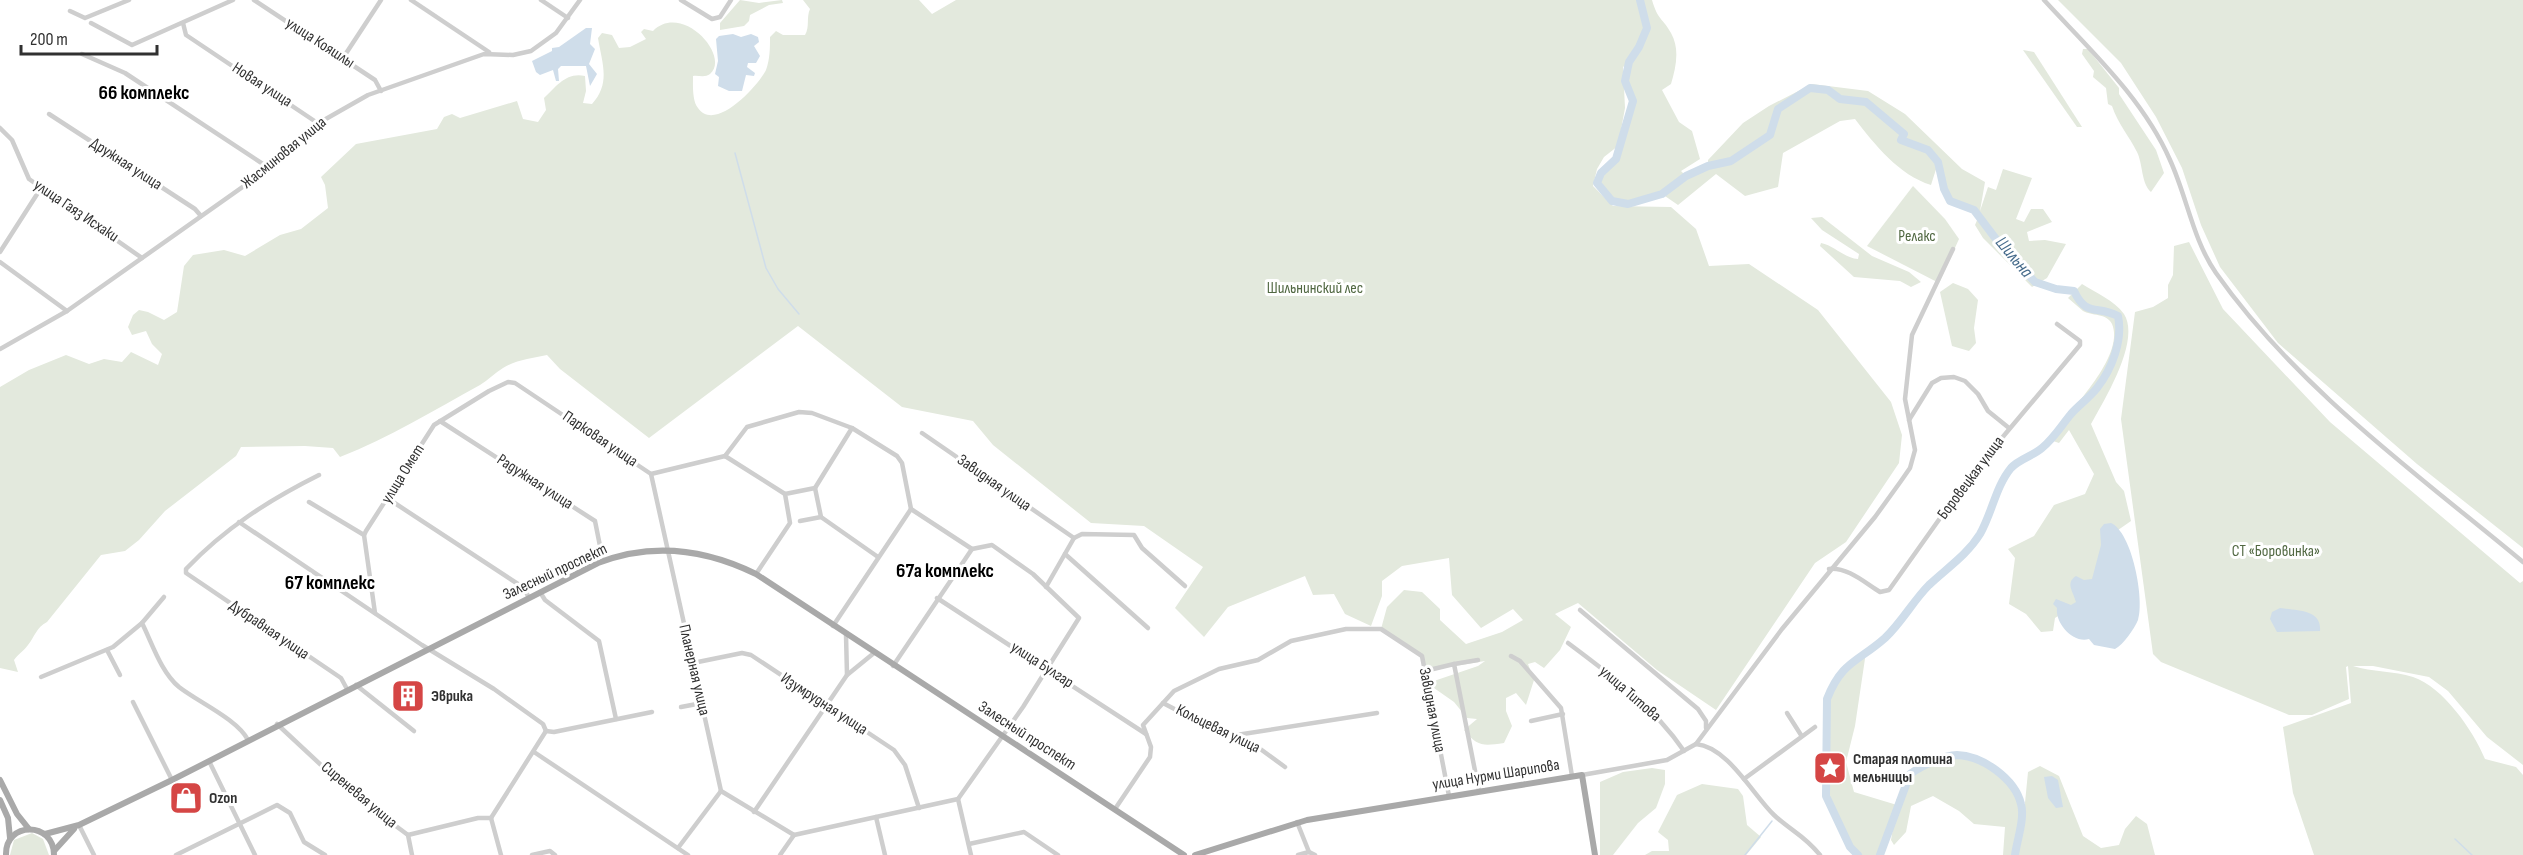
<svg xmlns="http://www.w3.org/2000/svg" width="2523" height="855" font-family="'Sofia Sans Condensed',sans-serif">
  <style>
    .green { fill: #e3e9dd }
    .water { fill: #cfddea }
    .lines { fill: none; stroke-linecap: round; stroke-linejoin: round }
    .stream { stroke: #cfddea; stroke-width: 1.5 }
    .river { stroke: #cfddea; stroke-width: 8 }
    .minor { stroke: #cecece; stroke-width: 4.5 }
    .major { stroke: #a9a9a9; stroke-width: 6 }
    .labels { text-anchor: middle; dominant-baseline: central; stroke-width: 6; stroke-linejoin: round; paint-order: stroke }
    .street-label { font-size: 16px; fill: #313131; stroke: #fff }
    .park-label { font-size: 16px; fill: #516842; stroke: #fff }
    .poi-label { font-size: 16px; font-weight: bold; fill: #313131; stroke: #fff; text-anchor: start }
    .water-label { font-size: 18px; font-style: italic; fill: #466b8b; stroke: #fff }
    .quarter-label { font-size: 20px; font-weight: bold; fill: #000; stroke: #fff }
  </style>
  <rect width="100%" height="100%" fill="#fff"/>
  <g class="green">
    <polygon points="740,0 759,3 782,0 783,3 769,5 750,15 749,21 744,26 720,30 720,23"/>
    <path d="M 803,0 L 919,0 L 932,14 L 956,0 L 1652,0 C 1658,21 1663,18 1671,33 C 1680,49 1676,67 1671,84 L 1662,90 L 1679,122 L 1692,131 L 1700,159 L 1681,171 L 1686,176 L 1708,166 L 1708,160 L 1743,123 L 1769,106 L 1812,84 L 1868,91 L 1905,114 L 1962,169 L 1985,182 L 1980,211 L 1988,187 L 1996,190 L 2003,169 L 2032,178 L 2016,219 L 2024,222 L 2031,209 L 2043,209 L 2052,222 L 2027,232 L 2029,241 L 2045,240 L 2066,244 L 2047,278 L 2032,287 L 1983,238 L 1975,225 L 1978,218 C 1971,205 1961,208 1950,200 C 1941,194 1942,173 1938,163 L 1931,185 C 1899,175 1875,145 1855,119 L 1840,121 L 1783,153 L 1778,187 L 1745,196 L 1716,174 L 1678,205 L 1662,194 C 1629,203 1621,212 1597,183 L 1601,173 L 1616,159 L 1622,144 L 1623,133 L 1633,101 L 1625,81 L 1629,62 L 1623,67 L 1625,108 L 1618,146 L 1604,157 L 1597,169 L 1593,186 L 1613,206 L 1671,207 L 1696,229 L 1709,266 L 1749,264 L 1818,310 L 1891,402 L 1902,435 L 1899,463 L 1846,542 L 1815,563 L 1716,710 L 1657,670 L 1578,603 L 1555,614 L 1571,627 L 1560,650 L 1544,668 L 1535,662 L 1528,664 L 1534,680 L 1526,705 L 1516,693 L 1506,698 L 1506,711 L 1512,726 L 1504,743 C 1483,746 1478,747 1464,730 L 1477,719 L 1467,718 L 1454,702 L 1434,688 L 1434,681 L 1478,666 L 1485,661 L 1425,671 L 1422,656 L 1381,629 L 1387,607 L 1404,590 L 1422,592 L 1440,609 L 1440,620 L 1466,644 L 1502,632 L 1523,620 L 1513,609 L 1481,628 L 1452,595 L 1449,558 L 1402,566 L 1382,581 L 1382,596 L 1371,626 L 1345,614 L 1334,594 L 1313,595 L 1305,576 L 1228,607 L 1204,637 L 1175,608 L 1203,567 L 1144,526 L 1091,523 L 993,445 L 973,421 L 902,407 L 798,326 L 649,438 L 560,369 L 547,355 C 532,358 516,360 503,368 C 495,373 488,380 480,385 C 434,410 389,438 340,457 L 333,448 L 305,446 L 241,447 L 236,456 L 165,511 L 139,540 L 125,551 L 101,555 L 47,622 C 36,628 35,636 28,645 C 24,651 18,654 14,660 L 18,672 L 0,668 L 0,387 L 29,370 L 66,355 L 89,364 L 104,359 L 122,362 L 131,352 L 158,365 L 162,354 L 152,344 L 146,331 L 132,335 L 128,327 L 133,315 L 139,310 L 148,312 L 164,320 L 177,312 L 184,266 L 193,255 L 224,250 L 245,256 L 280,235 L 301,229 L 328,208 L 325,185 L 321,177 L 356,144 L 437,129 L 444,117 L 452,114 L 460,118 L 517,101 L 523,119 L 538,122 L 546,110 L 544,98 C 557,86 566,72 585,76 L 586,91 L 583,103 L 592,104 C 611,83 602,63 598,38 L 602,33 L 612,35 L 619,48 L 630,47 L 646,39 L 641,32 L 644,29 L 653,31 C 682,2 731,56 710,74 C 705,78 698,75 693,76 C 693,85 692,101 698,108 C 715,133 758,86 766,70 C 770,59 770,48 770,37 L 776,31 L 783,35 L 805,35 C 810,27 806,18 810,9 Z"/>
    <polygon points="2058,0 2523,0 2523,548 2417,464 2278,343 2220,267 2201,225 2182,168 2156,117 2121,63"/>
    <path d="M 2083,49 L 2088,49 L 2119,88 L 2119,94 L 2156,150 L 2164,173 L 2151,192 C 2141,183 2143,164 2137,152 C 2129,136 2118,124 2112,106 L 2108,104 L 2106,88 L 2093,77 L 2094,71 L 2082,54 Z"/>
    <polygon points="2023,50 2034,52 2082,127 2077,127"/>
    <polygon points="1913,186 1945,219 1959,239 1939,283 1867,246"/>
    <path d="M 1822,217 L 1872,256 L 1909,272 L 1921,282 L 1911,287 L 1900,281 L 1854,277 L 1820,246 L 1821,243 C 1835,246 1844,258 1858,259 L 1859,254 L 1822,230 L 1811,218 Z"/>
    <path d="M 2189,242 L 2223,309 L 2330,422 L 2520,583 L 2523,581 L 2523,765 L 2487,737 L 2448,691 L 2429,677 L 2373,666 L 2353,666 C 2372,672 2394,671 2413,677 C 2443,687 2473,730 2485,759 L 2516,767 L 2523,775 L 2523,855 L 2314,855 L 2293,793 L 2283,727 L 2351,703 L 2348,666 L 2346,667 L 2349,699 L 2312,715 L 2289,715 L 2161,662 L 2153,654 L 2121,419 L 2135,312 L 2153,307 L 2168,298 L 2168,285 L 2173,275 L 2174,246 Z"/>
    <polygon points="1953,283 1968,289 1978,300 1974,328 1976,343 1969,351 1952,346 1940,292"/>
    <path d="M 2082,284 C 2096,293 2114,300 2124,314 C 2141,341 2104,400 2091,424 L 2116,482 L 2124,491 L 2131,521 L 2108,537 C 2098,577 2091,596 2055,618 L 2053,631 L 2041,632 L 2026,614 L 2009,604 L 2015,558 L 2008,549 L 2034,536 L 2054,505 L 2085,494 L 2094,474 L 2069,430 L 2059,443 L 2047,439 C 2066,415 2126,357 2112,324 C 2107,313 2091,316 2083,311 C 2078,307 2073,302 2068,298 Z"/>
    <path d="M 1866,652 L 1855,726 L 1846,762 L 1854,792 L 1897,805 L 1896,800 C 1902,790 1909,777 1917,769 C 1943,746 1983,753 2007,775 C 2018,785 2020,800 2024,813 L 2028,772 L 2040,766 L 2059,776 L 2083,836 L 2101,848 L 2119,845 L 2125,829 L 2136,816 L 2147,824 L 2155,855 L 2003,855 L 2005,827 L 1974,824 L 1959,811 L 1933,796 L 1911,806 L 1906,832 L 1894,845 L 1891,840 L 1896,810 L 1880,855 L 1858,855 L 1850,847 L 1826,796 L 1827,699 L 1845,666 Z"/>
    <polygon points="1652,768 1665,770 1665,784 1656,808 1638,823 1613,855 1600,855 1600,782 1623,772"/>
    <polygon points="1702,784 1738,789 1743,796 1747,825 1761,837 1746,855 1645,855 1652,851 1669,851 1668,840 1658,832 1677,795"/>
    <polygon points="32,833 43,839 49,855 10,855 14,840"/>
  </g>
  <g class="water">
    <polygon points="586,28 592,28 590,44 595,49 589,64 597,74 590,86 586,66 561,66 558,69 559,81 556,81 553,70 540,75 536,72 532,61 552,51 552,48 559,47"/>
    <polygon points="733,34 741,37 751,34 758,37 759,42 754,46 760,56 756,63 748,63 747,67 755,73 754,76 746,75 742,91 729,91 718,86 719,77 715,74 718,61 716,39 719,36"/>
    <path d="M 2111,523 C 2132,532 2145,600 2138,620 C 2134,629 2124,644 2115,649 L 2094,645 L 2089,639 C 2074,644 2055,624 2057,608 L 2053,604 L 2056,599 L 2071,605 L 2076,602 C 2073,591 2065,583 2076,576 L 2084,580 L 2092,579 L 2101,545 L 2100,529 L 2104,524 Z"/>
    <path d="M 2280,608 C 2297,611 2322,609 2320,631 L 2277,632 L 2270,619 L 2272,612 Z"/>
    <polygon points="2052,776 2058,780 2063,807 2056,808 2048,798 2044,777"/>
  </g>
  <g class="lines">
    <g class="stream">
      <polyline points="735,153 766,268 778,289 799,314"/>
      <polyline points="2455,839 2472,855"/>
      <polyline points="1745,855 1772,821"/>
    </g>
    <g class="river">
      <path d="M 1640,0 L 1647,28 L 1639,47 L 1629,62 L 1625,81 L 1633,101 L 1616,159 L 1601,173 L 1597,183 L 1612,201 L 1628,204 L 1662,194 L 1686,176 L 1708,166 L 1731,161 L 1770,135 L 1778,109 L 1810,88 L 1828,90 L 1840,99 L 1866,102 L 1904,134 L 1901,140 L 1928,150 L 1938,162 L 1944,189 L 1950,201 L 1974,210 L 2002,247 L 2035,282 L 2056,289 L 2074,291 C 2086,317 2097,305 2118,316 C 2123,340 2112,369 2097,388 C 2089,398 2079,405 2071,414 C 2061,426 2054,438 2042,448 C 2033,456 2019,459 2011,468 C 1996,486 1992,513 1980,534 C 1967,555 1947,568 1929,585 C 1913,601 1902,622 1885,638 C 1858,662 1842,661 1827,699 L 1826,796 L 1850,847 L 1858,855"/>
      <path d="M 1880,855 L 1910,774 C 1921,766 1944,755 1957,755 C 1983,756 2015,779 2021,804 C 2025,818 2017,840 2015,855"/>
    </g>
    <g class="minor">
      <polyline points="254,0 375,80 381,91"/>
      <polyline points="411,0 489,52"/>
      <polyline points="541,0 568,18"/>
      <polyline points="681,0 712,19 720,17 731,0"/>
      <path d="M 2044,0 C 2089,49 2143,98 2170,160 C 2187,197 2193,240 2216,273 C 2297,388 2416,473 2523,562"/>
      <polyline points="70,11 85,18 129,0"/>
      <polyline points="91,23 132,45 233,0"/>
      <polyline points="183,23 186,35 319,124"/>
      <polyline points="82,54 125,73 269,168"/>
      <polyline points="343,58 381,0"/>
      <polyline points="49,114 195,209 201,216"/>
      <polyline points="0,128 12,140 29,179 142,258"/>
      <polyline points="0,252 41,188"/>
      <polyline points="0,262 67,311"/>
      <polyline points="0,349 67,311 285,157 324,120 368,95 484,54 513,55 531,51 556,33 580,0"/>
      <polyline points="1909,420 1932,383 1941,378 1954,377 1965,381 1978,394 1988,411 2009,428"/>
      <polyline points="440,421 595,521 603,561"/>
      <polyline points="922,433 1074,538"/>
      <polyline points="725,456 747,427 799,412 812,413 852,428 897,456 902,463 911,509 972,549 992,545 1033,574 1079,618 1023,707 958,799"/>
      <polyline points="725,456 785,494"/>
      <polyline points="651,474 725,456"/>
      <path d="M 319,475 C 269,500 225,528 186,569 L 186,573 L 341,678 L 347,689"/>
      <polyline points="815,488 852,428"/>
      <polyline points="387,498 524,588 529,598"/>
      <polyline points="309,502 364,535"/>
      <polyline points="821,517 878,557"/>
      <polyline points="239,522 422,645 494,689 543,724 546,731"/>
      <polyline points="1065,554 1148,628"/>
      <path d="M 1829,569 C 1848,567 1865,583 1880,592 L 1889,590 L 1970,476 L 2080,345 L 2080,341 L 2057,324"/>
      <polyline points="756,574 790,523 785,494 815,488 821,517 800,521"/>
      <polyline points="1046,587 1074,538 1082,534 1134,535 1142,548 1185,586"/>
      <polyline points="540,592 545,600 599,641 616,719"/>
      <path d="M 164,597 L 142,623 C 152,643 161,672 179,687 C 198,702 237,719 248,740"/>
      <polyline points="937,598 1146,734"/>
      <polyline points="1580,610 1698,709 1706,721 1706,728"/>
      <polyline points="375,613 364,535 366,531 434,425 489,391 508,382 515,383 651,474 721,791"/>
      <polyline points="833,626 911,509"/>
      <path d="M 1568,643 C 1611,675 1654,707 1684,751"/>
      <polyline points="107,650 120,675"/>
      <polyline points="1511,656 1520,661 1561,708 1572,776"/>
      <polyline points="693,663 742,653 751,655 894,750 905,765 919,808"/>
      <polyline points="1454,664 1478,660"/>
      <polyline points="893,666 972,549"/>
      <polyline points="1425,671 1454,664 1479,791"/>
      <polyline points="847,675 874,653"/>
      <polyline points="41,677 113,647 142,623"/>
      <polyline points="356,685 414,731"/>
      <polyline points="133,702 172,780"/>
      <polyline points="1163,703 1224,735 1248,740 1285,767"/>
      <polyline points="681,707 702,703"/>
      <polyline points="1787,713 1801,735"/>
      <polyline points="1531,721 1563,714"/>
      <polyline points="277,724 350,792 408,835 478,818 491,818"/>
      <polyline points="546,731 554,732 652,712"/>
      <polyline points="1230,736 1377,713"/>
      <path d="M 1696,744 C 1728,747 1753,795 1774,815 C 1791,831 1804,835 1820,855"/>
      <polyline points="534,752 688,855"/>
      <polyline points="209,761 255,855"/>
      <polyline points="1582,775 1667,760 1696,744 1782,629 1875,517 1901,481 1910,468 1915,450 1905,399 1912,335 1953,249"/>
      <polyline points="1744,779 1815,727"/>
      <polyline points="721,791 794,835"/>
      <polyline points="958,799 971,855"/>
      <polyline points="1115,809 1150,757 1151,747 1143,725 1174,691 1219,669 1258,660 1291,641 1346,629 1381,629 1422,656 1449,796"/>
      <polyline points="754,812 847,675 846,635"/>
      <polyline points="876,817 885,855"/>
      <polyline points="491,818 546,731"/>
      <polyline points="491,818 501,855"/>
      <polyline points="1297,822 1309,852 1315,855"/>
      <polyline points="79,825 94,855"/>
      <polyline points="408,835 412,855"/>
      <polyline points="794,835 958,799"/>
      <polyline points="969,844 1024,832 1058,855"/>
      <polyline points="678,848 721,791"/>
      <polyline points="176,855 277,805 290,813 304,842 325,855"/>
      <polyline points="532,855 550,851 555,855"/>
      <polyline points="780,855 794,835"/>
      <polyline points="1298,855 1309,852"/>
    </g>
    <g class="major">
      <polyline points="0,780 17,814 29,829"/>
      <polyline points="0,800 8,818 10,838"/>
      <path d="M 45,834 L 79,825 L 172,780 L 598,563 C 652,542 705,549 756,574 L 1184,855"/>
      <polyline points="54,851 74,829"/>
      <path d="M 6,855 C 5,821 54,821 54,855"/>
      <polyline points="1195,855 1307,820 1582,775 1595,855"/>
    </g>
  </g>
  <defs>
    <g id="building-square" transform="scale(1.725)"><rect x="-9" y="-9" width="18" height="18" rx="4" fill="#d54645" stroke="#fff"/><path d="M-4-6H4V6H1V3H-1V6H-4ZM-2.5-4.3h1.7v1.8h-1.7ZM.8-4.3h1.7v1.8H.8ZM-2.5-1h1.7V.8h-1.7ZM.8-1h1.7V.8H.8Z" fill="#fff"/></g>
    <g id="sight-square" transform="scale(1.725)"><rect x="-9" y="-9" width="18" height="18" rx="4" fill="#d54645" stroke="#fff"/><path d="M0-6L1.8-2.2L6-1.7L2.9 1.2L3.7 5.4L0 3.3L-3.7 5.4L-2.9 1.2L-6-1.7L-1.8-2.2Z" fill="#fff"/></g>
    <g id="shop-square" transform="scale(1.725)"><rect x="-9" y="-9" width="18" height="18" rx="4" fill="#d54645" stroke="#fff"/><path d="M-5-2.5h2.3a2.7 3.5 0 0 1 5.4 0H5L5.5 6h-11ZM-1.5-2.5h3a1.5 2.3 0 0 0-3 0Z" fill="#fff"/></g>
  </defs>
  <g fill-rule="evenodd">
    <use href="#building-square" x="408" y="696"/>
    <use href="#sight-square" x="1830" y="768"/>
    <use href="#shop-square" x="186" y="798"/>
  </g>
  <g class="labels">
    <g class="street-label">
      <text transform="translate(320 43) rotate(33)">улица Кояшлы</text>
      <text transform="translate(262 85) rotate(33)">Новая улица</text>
      <text transform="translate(284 153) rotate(-39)">Жасминовая улица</text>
      <text transform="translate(126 164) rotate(33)">Дружная улица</text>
      <text transform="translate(76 211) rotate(34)">улица Гаяз Исхаки</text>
      <text transform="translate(600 439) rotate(34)">Парковая улица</text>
      <text transform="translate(403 474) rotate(-58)">улица Омет</text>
      <text transform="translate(1971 478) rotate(-53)">Боровецкая улица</text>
      <text transform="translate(535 482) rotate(33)">Радужная улица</text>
      <text transform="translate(994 483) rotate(35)">Завидная улица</text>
      <text transform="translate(555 572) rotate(-25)">Залесный проспект</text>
      <text transform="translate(269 630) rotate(34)">Дубравная улица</text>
      <text transform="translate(1042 665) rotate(33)">улица Булгар</text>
      <text transform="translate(694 670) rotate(77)">Планерная улица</text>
      <text transform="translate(1630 694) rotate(41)">улица Титова</text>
      <text transform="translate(824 704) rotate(33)">Изумрудная улица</text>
      <text transform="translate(1432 710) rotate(79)">Завидная улица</text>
      <text transform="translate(1218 729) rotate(26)">Кольцевая улица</text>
      <text transform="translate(1027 736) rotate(33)">Залесный проспект</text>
      <text transform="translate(1496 775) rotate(-9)">улица Нурми Шарипова</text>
      <text transform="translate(359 795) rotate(40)">Сиреневая улица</text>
    </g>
    <g class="park-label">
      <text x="1917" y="236">Релакс</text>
      <text x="1315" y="288">Шильнинский лес</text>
      <text x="2276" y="551">СТ «Боровинка»</text>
    </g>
    <g class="poi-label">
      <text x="431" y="696">Эврика</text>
      <text x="1853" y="759">Старая плотина<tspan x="1853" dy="18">мельницы</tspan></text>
      <text x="209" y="798">Ozon</text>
    </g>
    <g class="water-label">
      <text transform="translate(2014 257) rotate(50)">Шильна</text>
    </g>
    <g class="quarter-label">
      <text x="144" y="93">66 комплекс</text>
      <text x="945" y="571">67а комплекс</text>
      <text x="330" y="583">67 комплекс</text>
    </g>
  </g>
  <path d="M21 45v9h136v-9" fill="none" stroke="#313131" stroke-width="3"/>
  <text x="30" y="45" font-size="18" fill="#313131" stroke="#ffffff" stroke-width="4.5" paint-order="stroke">200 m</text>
</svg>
